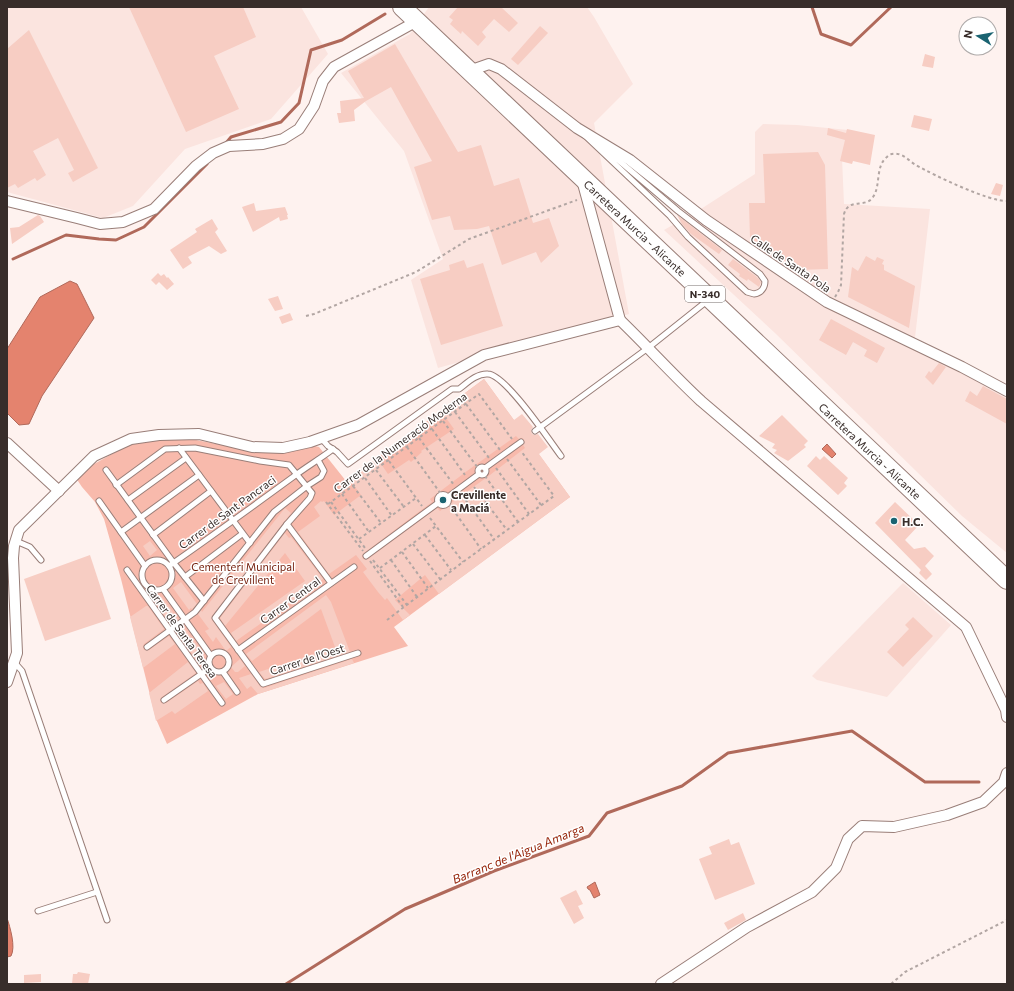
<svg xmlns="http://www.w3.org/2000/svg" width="1014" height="991" font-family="Commissioner,sans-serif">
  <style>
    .built { fill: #fbe4df }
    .green { fill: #f8baac }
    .water { fill: #e4836e; stroke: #b0695a }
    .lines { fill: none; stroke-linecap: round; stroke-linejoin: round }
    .stream { stroke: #b0695a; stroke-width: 3 }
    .building { fill: #f7cdc3; fill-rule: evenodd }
    .lane-casing { stroke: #997e78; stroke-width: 7 }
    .street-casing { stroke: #997e78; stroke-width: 12 }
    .highway-casing { stroke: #997e78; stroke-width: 20 }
    .path { stroke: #b2a6a3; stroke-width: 2; stroke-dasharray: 3 3; stroke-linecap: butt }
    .lane { stroke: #fff; stroke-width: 5 }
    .street { stroke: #fff; stroke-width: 10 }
    .highway { stroke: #fff; stroke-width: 18 }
    .poi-dot { fill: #1a6371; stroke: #fff; stroke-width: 1.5 }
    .labels { text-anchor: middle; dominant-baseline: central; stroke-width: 3; stroke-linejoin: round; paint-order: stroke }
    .shield { fill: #fff; stroke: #746c6a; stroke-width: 1 }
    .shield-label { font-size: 10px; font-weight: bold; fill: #382d2a }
    .street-label { font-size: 11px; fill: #382d2a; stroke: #fff }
    .poi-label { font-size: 11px; font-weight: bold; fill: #382d2a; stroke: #fff; text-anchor: start }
    .park-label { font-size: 11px; fill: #711b08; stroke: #fff }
    .water-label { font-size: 12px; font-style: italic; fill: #962409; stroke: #fff }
  </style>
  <rect width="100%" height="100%" fill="#fef2ef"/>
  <g class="built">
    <polygon points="7,7 301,7 328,54 271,119 185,149 133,206 103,218 7,192"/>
    <polygon points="429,7 587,7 594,17 633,84 594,123 629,314 438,368 411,280 443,259 404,151 341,73 410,34"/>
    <polygon points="763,124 797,125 848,130 842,158 844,204 930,209 914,346 1007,398 1007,553 962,516 775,333 664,230 704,207 755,174 755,132"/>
    <polygon points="903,583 951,625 887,697 817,680 812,676"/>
  </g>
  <polygon class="green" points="484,379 570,497 394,627 408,646 258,694 167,744 156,719 121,579 104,519 95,502 82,487 76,478 87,468 128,445 157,439 176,438 191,439 262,453 305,448 315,446 319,447 346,481"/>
  <g class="water">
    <polygon points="70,281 77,284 94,318 42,396 29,424 19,425 7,413 7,349 40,297"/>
    <polygon points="827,444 836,454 832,458 822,449"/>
    <polygon points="595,882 600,895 594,898 590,890 588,889 587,887"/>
    <path d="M 7,918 C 10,927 16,947 11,956 L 7,957 Z"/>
  </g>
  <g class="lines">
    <g class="stream">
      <polyline points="812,7 821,34 851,45 891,7"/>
      <polyline points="226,143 231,137 281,122 299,103 311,50 342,40 385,14"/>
      <polyline points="13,259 66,235 99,239 116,240 144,227 207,164"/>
      <polyline points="286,984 405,909 494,871 589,836 607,813 682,786 728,753 852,731 925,782 979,782"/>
    </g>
  </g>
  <g class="building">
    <polygon points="129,7 243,7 256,37 214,56 239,109 186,132"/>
    <polygon points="458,7 501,7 518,23 509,32 494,19 482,32 486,37 478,46 462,31 461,34 450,24 453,20 449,17"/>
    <polygon points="540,26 548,33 518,65 511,59"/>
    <polygon points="29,30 98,168 73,182 68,173 74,170 58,138 33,151 46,175 37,181 35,178 18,188 15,184 7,188 7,49"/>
    <polygon points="395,44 458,152 481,145 494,186 519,178 533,223 549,218 559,246 541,263 536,252 502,265 489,226 477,229 454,230 450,216 432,220 414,167 432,161 391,87 366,101 354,110 355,121 339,123 337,113 341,113 340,101 364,98 348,71"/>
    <polygon points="925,54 935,57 933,68 922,66"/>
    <polygon points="914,115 932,119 929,131 911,127"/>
    <polygon points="828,128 846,133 847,129 875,135 870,165 853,161 852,164 840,161 845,140 827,135"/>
    <polygon points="818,152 825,165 828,269 798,270 750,239 749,203 765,203 763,154"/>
    <polygon points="996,183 1003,185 1000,196 991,194"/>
    <polygon points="254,203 256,211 285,207 288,215 287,215 288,219 280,221 279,217 253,232 242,207"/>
    <polygon points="38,215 40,216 44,222 12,244 10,228 19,227"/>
    <polygon points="677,215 722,250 719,254 691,234 682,224"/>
    <polygon points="212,219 218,229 215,232 227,251 221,254 209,246 188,257 192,263 183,269 170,250 197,232 195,229"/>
    <polygon points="866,256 875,261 877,257 884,260 882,264 884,265 884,270 915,286 909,328 848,297 852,267 858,271"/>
    <polygon points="733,259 757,277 761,282 759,287 748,279 747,281 739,276 740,274 728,265"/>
    <polygon points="464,260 467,268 483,263 503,326 441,345 420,279 450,270 449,265"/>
    <polygon points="158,273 161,276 164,274 167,278 168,277 174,284 167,290 159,282 156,285 151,280"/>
    <polygon points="278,296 283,309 275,311 268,299"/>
    <polygon points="290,313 293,320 282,324 279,317"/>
    <polygon points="831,319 885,348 877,363 864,356 867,350 853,342 846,355 819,340"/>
    <polygon points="939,363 946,367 933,385 925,377 929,371 931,373"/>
    <path d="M 484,379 L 514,420 L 522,414 L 533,427 L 531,430 L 532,434 L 535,435 L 538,434 L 548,447 L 539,454 L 570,497 L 439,594 L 425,575 L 395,600 L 410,615 L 403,620 L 387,598 L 385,600 L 378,592 L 363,572 L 367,569 L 356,555 L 329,574 L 298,532 L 320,516 L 314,507 L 321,501 L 322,502 L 324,501 L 334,515 L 361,495 L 349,479 L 377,458 L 388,474 L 409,460 L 411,462 L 422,452 L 421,451 L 454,429 L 441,411 ZM 516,436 L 519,439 L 522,438 L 524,440 L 523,445 L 525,448 L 490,475 L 440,511 L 437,508 L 368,559 L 363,559 L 362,556 L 364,553 L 432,502 L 430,499 L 467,471 Z"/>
    <polygon points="983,386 1007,399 1007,424 965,401 970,391 977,396"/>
    <polygon points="782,415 808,441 804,445 806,447 788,461 774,453 777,450 772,448 775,444 759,436"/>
    <polygon points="816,456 820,460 824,456 848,478 844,483 847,486 838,495 807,466"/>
    <polygon points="895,502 919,525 905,540 914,549 925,547 934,556 925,566 932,574 926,580 919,573 921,570 875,523"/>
    <polygon points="285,508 291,513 212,616 212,620 231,647 226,651 216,637 213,642 205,631 209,629 198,614 201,610 202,612"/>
    <polygon points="285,533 289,538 291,537 323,579 236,641 231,633 305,581 285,553 225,626 220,618"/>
    <polygon points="150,541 157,550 150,556 143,546"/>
    <polygon points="90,555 111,619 45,641 24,579"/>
    <polygon points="181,582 197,604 192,609 191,608 189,610 173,588"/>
    <polygon points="326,595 331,602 350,652 265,679 259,672 335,647 321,609 252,661 246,654"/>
    <polygon points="161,596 178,619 171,625 154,601"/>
    <polygon points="146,606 148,606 164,629 144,644 143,647 144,650 149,650 169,636 175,644 143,668 130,617"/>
    <polygon points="913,617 933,636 903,667 887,652 909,629 905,625"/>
    <polygon points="183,626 205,656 198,662 176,631"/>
    <polygon points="240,659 245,666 238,672 235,672 231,667"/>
    <polygon points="352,659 354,663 258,694 251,686 247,689 239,678 251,674 260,686 264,688"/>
    <polygon points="188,662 196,673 162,697 160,700 161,703 166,703 198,681 200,684 203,683 208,691 175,714 172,711 156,721 149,693"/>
    <polygon points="224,682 233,694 226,699 216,686"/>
    <polygon points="729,839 731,845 739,842 755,884 715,900 699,859 712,854 709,847"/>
    <polygon points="576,890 583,904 578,906 584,918 574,924 560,898"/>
    <polygon points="743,913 746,920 728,930 724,923"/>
    <polygon points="78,972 90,974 88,984 72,984 73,974 77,974"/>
    <polygon points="41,974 41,982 24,983 24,975"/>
  </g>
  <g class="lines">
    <g class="lane-casing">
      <g id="lane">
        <path d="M 577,128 L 617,159 L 678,211 L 760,274 L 765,281 C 765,288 761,293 754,294 L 747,292 L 688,237 L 670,216 Z"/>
        <polyline points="535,431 648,348 707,301"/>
        <path d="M 321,438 L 328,446 L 337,452 L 348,464 L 452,389 L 459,389 C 467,383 477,373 488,374 C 506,375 549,440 561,456"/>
        <polyline points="179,448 250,543"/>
        <circle cx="482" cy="471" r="4"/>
        <polyline points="485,468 521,442"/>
        <polyline points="106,470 173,562 204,601"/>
        <polyline points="116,485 165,449 195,448 260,461 289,465 312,493 310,498 287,524 215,618 263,684 358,653"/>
        <circle cx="443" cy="500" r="5.5"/>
        <polyline points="448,497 479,474"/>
        <polyline points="128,500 186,458"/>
        <polyline points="99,501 145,566"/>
        <polyline points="287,524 331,583"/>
        <polyline points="121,532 199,475"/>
        <polyline points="153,535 211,491"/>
        <polyline points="16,541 30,547 41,560"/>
        <polyline points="366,556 438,503"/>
        <circle cx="157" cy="575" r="15"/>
        <path d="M 169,566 C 211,537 252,507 293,477 C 306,467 320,459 333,449"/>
        <polyline points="127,570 222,703"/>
        <polyline points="185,577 242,534"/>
        <polyline points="163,589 211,656"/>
        <polyline points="147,647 195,612 274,512 307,486 321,477 324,471 318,460"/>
        <polyline points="238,650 354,567"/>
        <circle cx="219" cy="662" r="10"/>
        <polyline points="14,662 22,671 107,920"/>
        <polyline points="223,672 237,692"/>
        <polyline points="164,700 210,668"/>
        <polyline points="38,911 97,892"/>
      </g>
    </g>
    <g class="street-casing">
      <g id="street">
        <polyline points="469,71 489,64 501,69 577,128 630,160 706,220 827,302 962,367 1007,391"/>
        <polyline points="7,201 77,218 100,224 123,222 154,209 196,166 213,153 229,146 263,144 283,139 299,129 314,106 323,81 334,67 417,21"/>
        <path d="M 620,320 C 648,347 673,375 701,401 L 966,627 L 1006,710 L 1007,717"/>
        <polyline points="7,443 59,491"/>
        <polyline points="7,682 17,653 13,558 14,546 19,530 94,456 131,439 159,435 199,434 252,447 283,448 310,442 358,425 484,355 620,320 582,180"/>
        <polyline points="661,984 747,927 812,892 836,868 848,839 862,826 894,827 947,815 983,802 1004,782 1007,773"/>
      </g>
    </g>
    <g class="highway-casing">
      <polyline id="highway" points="402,7 1007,580"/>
    </g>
    <g class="path">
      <path d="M 835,297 L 838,292 L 841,285 L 844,214 C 849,197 865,209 873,197 C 881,186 875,166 887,157 C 889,154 894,153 898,154 C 905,155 910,162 916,165 C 933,175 990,202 1007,201"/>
      <polyline points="306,316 314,314 416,272 469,239 577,200"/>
      <polyline points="466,404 500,450"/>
      <polyline points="455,412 489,458"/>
      <polyline points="443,421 478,468"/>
      <polyline points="432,429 465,475"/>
      <polyline points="419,438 454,485"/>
      <polyline points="407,447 441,494"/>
      <polyline points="507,459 541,505"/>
      <polyline points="389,461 422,506"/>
      <polyline points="496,468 529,514"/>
      <polyline points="376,470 404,507"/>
      <polyline points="485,476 518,522"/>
      <polyline points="365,478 392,516"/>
      <polyline points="353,486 381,523"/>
      <polyline points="474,487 507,530"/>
      <polyline points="342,494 369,532"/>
      <polyline points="462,495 494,539"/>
      <polyline points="326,502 363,551"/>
      <polyline points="331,502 365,548"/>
      <polyline points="328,504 479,394 512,439"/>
      <polyline points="449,504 481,549"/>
      <polyline points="430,518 463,562"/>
      <polyline points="425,535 451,570"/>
      <polyline points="359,539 416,498"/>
      <polyline points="413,544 440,579"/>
      <polyline points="402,552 428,588"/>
      <polyline points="373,560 407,605"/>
      <polyline points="391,560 417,597"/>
      <polyline points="370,561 403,607"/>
      <polyline points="380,568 436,526"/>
      <polyline points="387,620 463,562 554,496 521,451"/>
      <polyline points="891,984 905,972 1007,920"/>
    </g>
    <use href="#lane" class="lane"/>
    <use href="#street" class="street"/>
    <use href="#highway" class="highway"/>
  </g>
  <g class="poi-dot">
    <circle cx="443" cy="500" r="4"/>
    <circle cx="894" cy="521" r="4"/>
  </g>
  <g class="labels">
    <rect class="shield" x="685" y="286" width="40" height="16" rx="3"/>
    <g class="shield-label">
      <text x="705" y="294">N-340</text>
    </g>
    <g class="street-label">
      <text transform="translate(635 228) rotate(43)">Carretera Murcia - Alicante</text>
      <text transform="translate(791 263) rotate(34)">Calle de Santa Pola</text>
      <text transform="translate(400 442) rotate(-36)">Carrer de la Numeració Moderna</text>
      <text transform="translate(870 451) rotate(43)">Carretera Murcia - Alicante</text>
      <text transform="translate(227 512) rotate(-36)">Carrer de Sant Pancraci</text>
      <text transform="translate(290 600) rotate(-36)">Carrer Central</text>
      <text transform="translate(182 631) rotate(54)">Carrer de Santa Teresa</text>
      <text transform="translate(307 659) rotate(-18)">Carrer de l'Oest</text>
    </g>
    <g class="poi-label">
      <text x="451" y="494">Crevillente<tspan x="451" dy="13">a Maciá</tspan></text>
      <text x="902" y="521">H.C.</text>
    </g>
    <g class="park-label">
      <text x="243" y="566">Cementeri Municipal<tspan x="243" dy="13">de Crevillent</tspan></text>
    </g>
    <g class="water-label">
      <text transform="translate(518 853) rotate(-22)">Barranc de l'Aigua Amarga</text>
    </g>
  </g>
  <rect width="1014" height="991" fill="none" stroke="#382d2a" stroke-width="16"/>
  <g transform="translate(978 36) rotate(281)"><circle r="19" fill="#ffffff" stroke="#afabaa"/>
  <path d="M0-3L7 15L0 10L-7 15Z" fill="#1a6371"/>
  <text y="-6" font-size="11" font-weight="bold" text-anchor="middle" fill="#382d2a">N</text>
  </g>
</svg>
